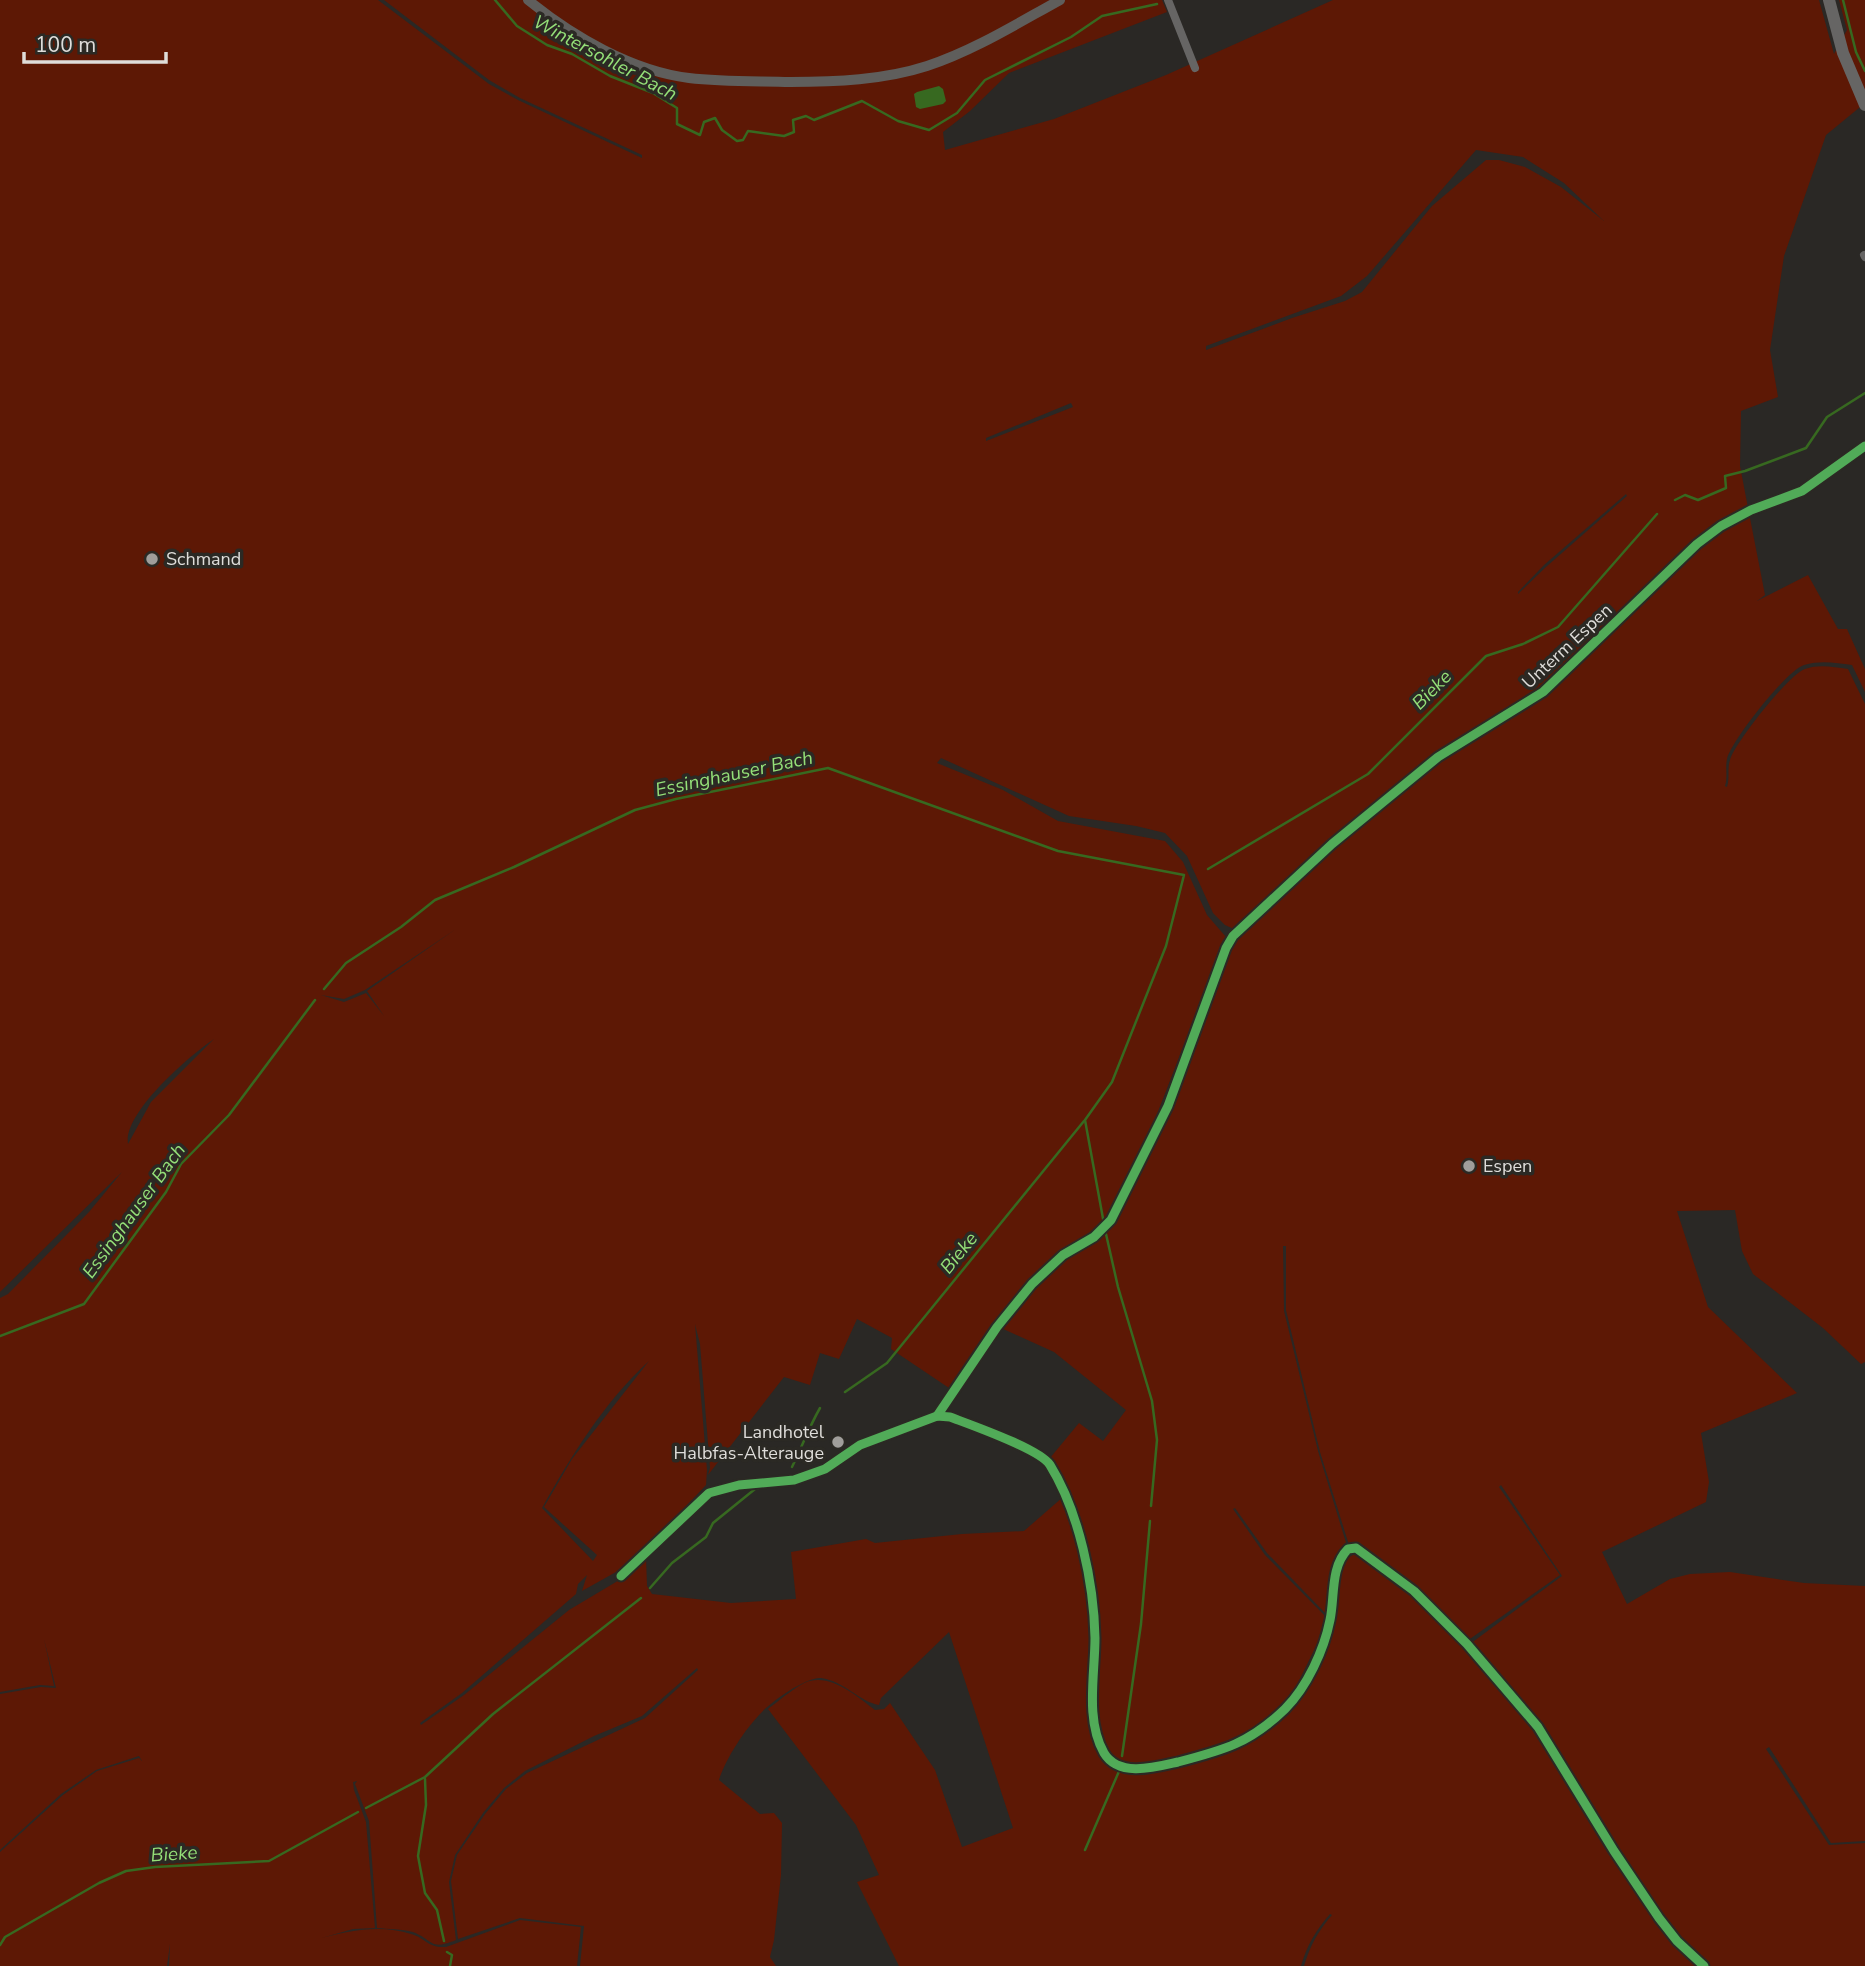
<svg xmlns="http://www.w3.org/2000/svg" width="1865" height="1966" font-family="'Nunito Sans',sans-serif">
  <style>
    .green { fill: #5d1805; fill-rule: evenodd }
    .water { fill: #376920 }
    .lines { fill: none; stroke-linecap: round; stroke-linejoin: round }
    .stream { stroke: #376920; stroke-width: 2.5 }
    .street { stroke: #666564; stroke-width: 8 }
    .secondary { stroke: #5f5e5c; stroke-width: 10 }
    .primary { stroke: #666564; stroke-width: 12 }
    .cycleway-casing { stroke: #2b2924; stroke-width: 13 }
    .cycleway { stroke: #51ab58; stroke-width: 9 }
    .poi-dot { fill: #a09e9b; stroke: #2b2924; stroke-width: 2.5 }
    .labels { text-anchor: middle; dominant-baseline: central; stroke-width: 7; stroke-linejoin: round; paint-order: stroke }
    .poi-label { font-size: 18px; fill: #dfddda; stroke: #2b2924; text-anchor: start }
    .street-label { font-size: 18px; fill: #dfddda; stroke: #2b2924 }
    .water-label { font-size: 19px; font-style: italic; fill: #94df78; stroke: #2b2924 }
  </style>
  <rect width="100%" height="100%" fill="#2a2825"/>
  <g class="green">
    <path d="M 0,0 L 378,0 L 489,84 L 518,100 L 642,158 L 642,155 L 520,98 L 489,80 L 384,0 L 1162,0 L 1167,12 L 1009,73 L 970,111 L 943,132 L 945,150 L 1054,119 L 1166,75 L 1333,0 L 1819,0 L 1834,54 L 1847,30 L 1839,0 L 1865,0 L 1865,103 L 1826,135 L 1784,256 L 1770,350 L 1778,397 L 1741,411 L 1740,466 L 1748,508 L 1716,524 L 1557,678 L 1526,701 L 1438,755 L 1236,930 L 1225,925 L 1213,913 L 1187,856 L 1165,833 L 1136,826 L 1069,816 L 941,758 L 937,763 L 1003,790 L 1058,821 L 1165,841 L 1183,862 L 1207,915 L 1226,937 L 1138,1163 L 1109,1218 L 1094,1235 L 1047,1266 L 952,1390 L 891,1349 L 892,1338 L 857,1319 L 839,1359 L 820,1353 L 810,1385 L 784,1377 L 708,1475 L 710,1468 L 700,1344 L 695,1324 L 707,1470 L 706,1485 L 647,1548 L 616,1572 L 582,1591 L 587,1575 L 578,1584 L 576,1594 L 462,1693 L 420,1723 L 421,1725 L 464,1695 L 569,1610 L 621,1579 L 646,1558 L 647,1586 L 652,1594 L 731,1603 L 796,1599 L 791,1552 L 866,1539 L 875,1543 L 962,1534 L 1024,1531 L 1063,1497 L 1073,1519 L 1088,1580 L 1094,1637 L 1092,1713 L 1104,1755 L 1129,1770 L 1204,1757 L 1245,1745 L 1276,1723 L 1291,1709 L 1301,1695 L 1332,1619 L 1340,1567 L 1345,1559 L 1355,1554 L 1413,1592 L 1458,1636 L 1536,1730 L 1640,1892 L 1699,1966 L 1304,1966 C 1310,1946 1318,1931 1332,1915 L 1330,1914 C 1316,1930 1307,1945 1301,1966 L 899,1966 L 857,1882 L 879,1875 L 856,1825 L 768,1709 C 778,1702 799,1683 810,1681 C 833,1675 858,1697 875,1710 L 884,1709 L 890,1703 L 935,1770 L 962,1847 L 1013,1828 L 949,1632 L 881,1698 L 879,1705 C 860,1702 844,1681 821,1678 C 806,1677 772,1701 762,1712 C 745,1729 726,1758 719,1780 L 760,1814 L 774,1813 L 782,1823 L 781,1875 L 774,1940 L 770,1957 L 776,1966 L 580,1966 L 584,1926 L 520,1918 L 458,1939 L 451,1881 L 457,1855 L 485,1814 L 506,1789 L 527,1773 L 645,1718 L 698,1670 L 697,1668 L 642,1716 L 594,1736 L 525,1771 L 504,1788 L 483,1813 L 455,1855 L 449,1882 L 456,1940 C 429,1951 434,1940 413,1932 C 402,1929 388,1929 377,1928 L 369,1821 L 355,1784 L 357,1781 L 353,1782 L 354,1790 L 366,1822 L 375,1928 L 353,1929 L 318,1939 C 348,1931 380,1924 411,1934 C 426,1938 427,1948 446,1947 L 520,1920 L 581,1927 L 577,1966 L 169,1966 L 170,1944 L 167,1966 L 0,1966 L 0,1852 L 63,1795 L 97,1771 L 139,1758 L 142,1761 L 139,1756 L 96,1770 L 61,1794 L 0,1850 L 0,1694 L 41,1687 L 56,1688 L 44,1639 L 54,1686 L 40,1685 L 0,1692 L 0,1298 L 8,1294 L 89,1212 L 122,1172 L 0,1292 ZM 1476,150 L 1523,157 L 1564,183 L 1604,221 L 1561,187 L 1525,167 L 1499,160 L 1486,160 L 1432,206 L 1362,292 L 1345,301 L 1292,318 L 1206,350 L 1206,346 L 1341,296 L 1367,276 ZM 1071,403 L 1073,407 L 986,441 L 986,438 ZM 1626,494 L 1627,496 L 1546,567 L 1518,594 L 1518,592 L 1544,565 ZM 456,929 L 367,991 L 384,1016 L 366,993 L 344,1002 L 321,995 L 344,999 L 365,990 ZM 214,1039 L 151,1102 L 128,1144 C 123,1113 189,1056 214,1039 ZM 649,1361 L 572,1459 L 544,1507 L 597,1555 L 593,1561 L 542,1508 C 571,1456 605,1401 649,1361 Z"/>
    <path d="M 1749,513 L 1765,595 L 1757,601 L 1808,575 L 1838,629 L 1847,629 L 1865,669 L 1865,692 L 1852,665 C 1836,663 1821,660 1804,665 C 1787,670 1731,741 1727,759 C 1725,768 1728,777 1725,786 L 1727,787 C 1730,778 1727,769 1730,760 C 1734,744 1789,674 1805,669 C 1819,664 1833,667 1848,669 L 1865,704 L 1865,1362 L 1861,1364 L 1823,1328 L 1753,1274 L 1742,1251 L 1735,1210 L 1677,1211 L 1708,1307 L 1797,1393 L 1701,1433 L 1709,1482 L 1706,1502 L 1602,1552 L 1627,1604 L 1670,1579 L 1690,1574 L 1730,1572 L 1804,1583 L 1865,1586 L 1865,1841 L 1831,1843 L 1769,1747 L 1766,1749 L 1829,1845 L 1865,1843 L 1865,1966 L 1709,1966 L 1680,1939 L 1642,1891 L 1544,1727 L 1509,1684 L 1470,1644 L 1562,1576 L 1501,1485 L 1499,1487 L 1560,1575 L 1467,1641 C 1437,1612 1389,1555 1349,1545 L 1320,1452 L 1286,1310 L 1286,1246 L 1283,1246 L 1284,1311 L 1318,1451 L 1347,1546 L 1337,1565 L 1327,1615 L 1267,1553 L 1235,1508 L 1233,1509 L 1265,1555 L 1326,1617 L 1321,1636 L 1295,1689 L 1271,1719 L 1244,1740 L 1149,1767 L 1130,1766 L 1117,1762 L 1107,1754 L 1099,1733 L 1096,1713 L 1096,1637 L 1077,1517 L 1050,1458 L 1079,1423 L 1103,1441 L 1126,1410 L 1054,1352 L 999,1327 L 1033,1285 L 1064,1257 L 1095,1240 L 1114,1224 L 1142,1171 L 1238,933 L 1333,847 L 1439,760 L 1527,708 L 1559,683 L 1599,642 L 1726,524 Z"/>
  </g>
  <polygon class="water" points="939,86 943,89 946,101 943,104 920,109 916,107 914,94 917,92"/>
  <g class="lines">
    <g class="stream">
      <polyline points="495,0 517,26 547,45 572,54 610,76 653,93 677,108 677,124 700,135 704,122 715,118 722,130 737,141 743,140 748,131 784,136 794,132 793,120 806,116 814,120 862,101 898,121 929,130 957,113 985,80 1071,37 1102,16 1157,4"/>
      <polyline points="1843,0 1856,52 1865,71"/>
      <polyline points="1675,500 1685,495 1698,500 1726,488 1725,476 1745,471 1806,448 1827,417 1865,393"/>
      <polyline points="1208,869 1368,774 1486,656 1523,644 1558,627 1657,514"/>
      <polyline points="324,989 346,963 401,927 435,900 514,867 635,810 676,799 828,768 1058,851 1184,875 1166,946 1112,1082 1085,1120 1104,1224"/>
      <polyline points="1106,1234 1118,1287 1152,1401 1157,1440 1151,1506"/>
      <polyline points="0,1336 84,1304 166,1192 181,1164 229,1115 315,1000"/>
      <polyline points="845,1392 887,1363 1084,1121"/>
      <path d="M 792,1467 C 802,1447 809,1427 820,1408"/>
      <polyline points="650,1588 672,1563 706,1537 713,1523 755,1489 762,1487"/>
      <polyline points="1122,1756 1141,1624 1150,1521"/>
      <polyline points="425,1779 426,1805 418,1856 425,1893 437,1910 444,1941"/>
      <polyline points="366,1808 425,1777 493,1714 641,1598"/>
      <polyline points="1085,1850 1120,1769"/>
      <polyline points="0,1945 5,1937 99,1883 126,1871 155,1867 269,1861 358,1812"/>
      <polyline points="447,1952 452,1955 450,1966"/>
    </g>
    <g class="street">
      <polyline points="1168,0 1195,68"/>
      <polyline points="1864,255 1865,257"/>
      <polyline points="937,1416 997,1327 1032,1284 1063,1255 1094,1237 1111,1220 1168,1106 1226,948 1233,936 1332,844 1438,757 1543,692 1697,544 1721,526 1751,510 1802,491 1865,446"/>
      <path d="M 621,1576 L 709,1493 L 739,1485 L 794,1480 L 825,1469 L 860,1445 L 937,1416 L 950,1417 C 971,1425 1040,1449 1050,1465 C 1079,1512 1094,1583 1095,1638 C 1095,1674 1085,1720 1104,1753 C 1119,1778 1156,1767 1178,1762 C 1224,1750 1250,1743 1285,1709 C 1307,1687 1324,1650 1330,1620 C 1335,1597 1330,1567 1348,1549 L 1356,1548 L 1414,1591 L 1467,1644 L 1538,1727 L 1614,1851 L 1659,1918 L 1677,1941 L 1704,1966"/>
    </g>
    <path class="secondary" d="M 528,0 C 572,36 632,71 689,78 C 723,82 756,81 790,82 C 835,82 884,80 927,66 C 973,51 1018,23 1060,0"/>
    <polyline class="primary" points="1829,0 1843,53 1865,105"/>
    <g class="cycleway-casing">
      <g id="cycleway">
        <polyline points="937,1416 997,1327 1032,1284 1063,1255 1094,1237 1111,1220 1168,1106 1226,948 1233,936 1332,844 1438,757 1543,692 1697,544 1721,526 1751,510 1802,491 1865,446"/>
        <path d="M 621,1576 L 709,1493 L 739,1485 L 794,1480 L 825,1469 L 860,1445 L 937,1416 L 950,1417 C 971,1425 1040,1449 1050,1465 C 1079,1512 1094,1583 1095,1638 C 1095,1674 1085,1720 1104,1753 C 1119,1778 1156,1767 1178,1762 C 1224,1750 1250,1743 1285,1709 C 1307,1687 1324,1650 1330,1620 C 1335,1597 1330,1567 1348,1549 L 1356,1548 L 1414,1591 L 1467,1644 L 1538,1727 L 1614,1851 L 1659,1918 L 1677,1941 L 1704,1966"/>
      </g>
    </g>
    <use href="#cycleway" class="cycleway"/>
  </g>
  <g class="poi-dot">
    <circle cx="152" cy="559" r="7"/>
    <circle cx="1469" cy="1166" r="7"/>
    <circle cx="838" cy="1442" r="7"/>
  </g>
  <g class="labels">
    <g class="poi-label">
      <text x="166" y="559">Schmand</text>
      <text x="1483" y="1166">Espen</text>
      <text x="824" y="1432" text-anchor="end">Landhotel<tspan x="824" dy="21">Halbfas-Alterauge</tspan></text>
    </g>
    <g class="street-label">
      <text transform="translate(1567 646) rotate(-43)">Unterm Espen</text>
    </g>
    <g class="water-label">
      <text transform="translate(605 58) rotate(28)">Wintersohler Bach</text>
      <text transform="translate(1432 690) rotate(-45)">Bieke</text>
      <text transform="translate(734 774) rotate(-12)">Essinghauser Bach</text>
      <text transform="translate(134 1211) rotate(-54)">Essinghauser Bach</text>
      <text transform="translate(959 1253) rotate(-51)">Bieke</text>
      <text transform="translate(174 1854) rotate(-4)">Bieke</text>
    </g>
  </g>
  <path d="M24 52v10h142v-10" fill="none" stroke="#dfddda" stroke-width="3.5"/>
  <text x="35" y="52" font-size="21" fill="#dfddda" stroke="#2b2924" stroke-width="5" paint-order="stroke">100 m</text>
</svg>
